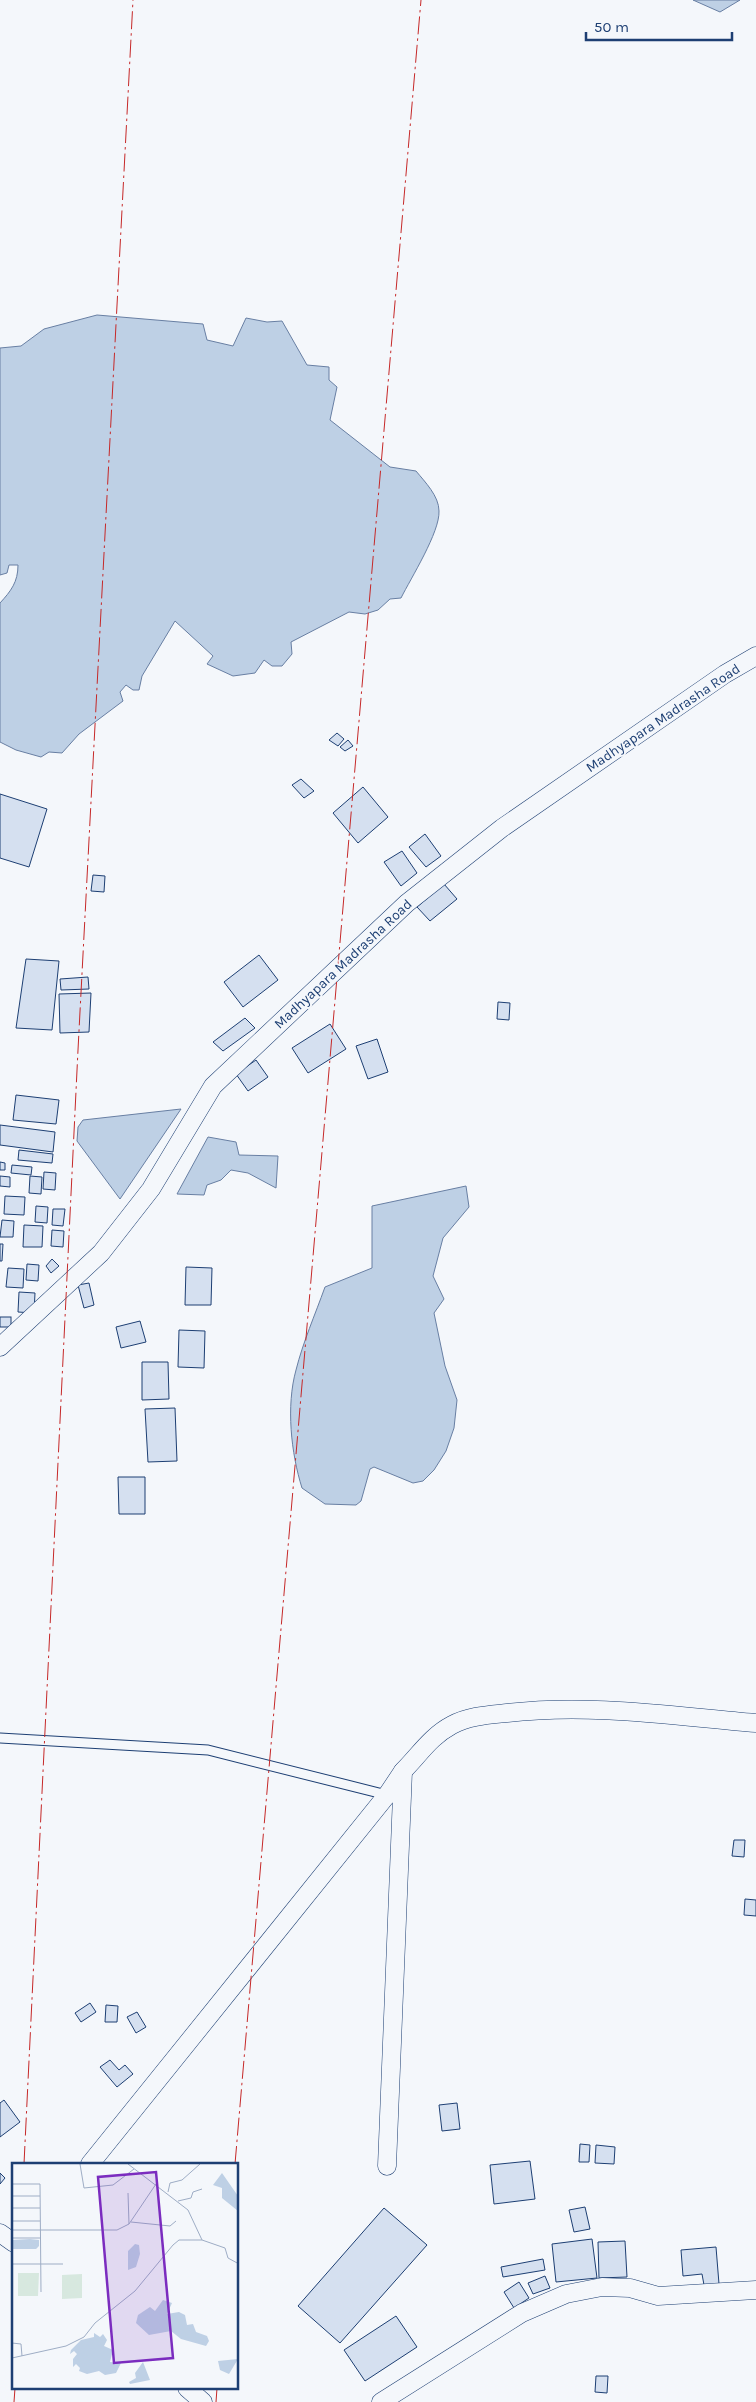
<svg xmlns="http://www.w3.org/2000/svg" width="756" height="2402" font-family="Karla,sans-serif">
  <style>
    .water { fill: #bed0e5; stroke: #687fa3 }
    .building { fill: #d5e0f0; stroke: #1d3f73 }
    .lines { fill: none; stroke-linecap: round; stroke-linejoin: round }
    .service-casing { stroke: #1d3f73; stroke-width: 11 }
    .minor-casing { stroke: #1d3f73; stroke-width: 19 }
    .service { stroke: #f4f7fb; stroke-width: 9 }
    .minor { stroke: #f4f7fb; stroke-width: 18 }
    .power { stroke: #c62828; stroke-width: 1; stroke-dasharray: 18 4 2.5 4; stroke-linecap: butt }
    .labels { text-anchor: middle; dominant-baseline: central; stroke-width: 4; stroke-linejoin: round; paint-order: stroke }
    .street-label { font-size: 14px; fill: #1d3f73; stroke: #f4f7fb }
    .inset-road { fill: none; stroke: #9eadc5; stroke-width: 1 }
    .view { fill: #7b2cbf; fill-opacity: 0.15; stroke: #7b2cbf; stroke-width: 2.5 }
    .inset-edge { fill: none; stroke: #1d3f73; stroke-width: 2.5 }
  </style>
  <rect width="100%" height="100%" fill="#f4f7fb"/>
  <g class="water">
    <polygon points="693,0 740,0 720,12"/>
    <path d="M 97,315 L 203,324 L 207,340 L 233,346 L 246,318 L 267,322 L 282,321 L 307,365 L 329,367 L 329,380 L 337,387 L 330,420 L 390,467 L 416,471 C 425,482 439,496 439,511 C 440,532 411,578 401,598 L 390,599 L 378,610 L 365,614 L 349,612 L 291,642 L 292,654 L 282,666 L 272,666 L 264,660 L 255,673 L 233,676 L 207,664 L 213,656 L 175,621 L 142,676 L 139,690 L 133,690 L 126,685 L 120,692 L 123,701 L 79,734 L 62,753 L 49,752 L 41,757 L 16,750 L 0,742 L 0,603 C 11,591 18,582 18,565 L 9,565 L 7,573 L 0,575 L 0,348 L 21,346 L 44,329 Z"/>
    <polygon points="181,1109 120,1199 77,1141 78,1127 83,1120"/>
    <polygon points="208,1137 236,1142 239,1155 278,1156 276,1188 248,1173 231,1170 221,1180 207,1185 204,1195 177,1194"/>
    <path d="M 466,1186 L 469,1207 L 443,1238 L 433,1276 L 444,1299 L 434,1313 L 445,1366 L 457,1400 L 454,1428 L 446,1451 L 434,1470 L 423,1481 L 413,1483 L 374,1467 L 370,1469 L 361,1501 L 356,1505 L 325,1504 L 302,1488 C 291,1453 286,1406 296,1370 C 303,1342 315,1315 325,1287 L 372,1268 L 372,1206 Z"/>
  </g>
  <g class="building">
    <polygon points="337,733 344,739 338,746 329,740"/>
    <polygon points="348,740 353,746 345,751 340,747"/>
    <polygon points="301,779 314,791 304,798 292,785"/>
    <polygon points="363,787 388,817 358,843 333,813"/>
    <polygon points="0,794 47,809 29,867 0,858"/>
    <polygon points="425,834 441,856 426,867 409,847"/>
    <polygon points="402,851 417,873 401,886 384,862"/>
    <polygon points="93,875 105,876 104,892 91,891"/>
    <polygon points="444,884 457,899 430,921 417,907"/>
    <polygon points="259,955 278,980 243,1007 224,982"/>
    <polygon points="26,959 59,961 52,1030 16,1028"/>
    <polygon points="88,977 89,989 61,990 60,979"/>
    <polygon points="91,993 89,1032 60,1033 59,994"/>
    <polygon points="498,1002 510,1003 509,1020 497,1019"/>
    <polygon points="245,1018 255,1028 223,1051 213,1042"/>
    <polygon points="330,1024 346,1049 308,1073 292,1048"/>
    <polygon points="377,1039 388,1072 368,1079 356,1046"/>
    <polygon points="256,1060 268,1077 248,1091 236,1074"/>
    <polygon points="16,1095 59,1100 56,1124 13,1120"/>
    <polygon points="0,1125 55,1132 53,1152 0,1145"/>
    <polygon points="19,1150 53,1154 52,1163 18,1160"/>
    <polygon points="0,1162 5,1163 5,1170 0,1170"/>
    <polygon points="12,1165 32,1167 31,1175 11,1173"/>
    <polygon points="44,1172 56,1173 55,1190 43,1189"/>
    <polygon points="0,1176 10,1177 10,1187 0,1186"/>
    <polygon points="30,1176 42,1177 41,1194 29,1193"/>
    <polygon points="5,1196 25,1197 24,1215 4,1214"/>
    <polygon points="36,1206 48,1207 47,1223 35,1222"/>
    <polygon points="53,1209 65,1209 63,1226 52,1225"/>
    <polygon points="2,1220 14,1221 13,1237 0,1237"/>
    <polygon points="24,1225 43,1226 42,1247 23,1247"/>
    <polygon points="52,1230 64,1231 63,1247 51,1246"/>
    <polygon points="0,1244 3,1244 2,1261 0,1261"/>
    <polygon points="52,1259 59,1266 51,1273 46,1266"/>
    <polygon points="27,1264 39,1265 38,1281 26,1280"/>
    <polygon points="186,1267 212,1268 211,1305 185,1305"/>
    <polygon points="8,1268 24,1269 23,1288 6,1287"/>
    <polygon points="89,1283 94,1305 84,1308 78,1285"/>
    <polygon points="19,1292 35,1293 34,1313 18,1312"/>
    <rect x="0" y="1317" width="11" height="10"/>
    <polygon points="140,1321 146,1342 121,1348 116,1327"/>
    <polygon points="179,1330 205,1331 204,1368 178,1367"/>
    <polygon points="142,1362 168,1362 169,1399 142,1400"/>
    <polygon points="175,1408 177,1461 148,1462 145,1409"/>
    <polygon points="118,1477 145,1477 145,1514 119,1514"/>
    <polygon points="734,1840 745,1840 744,1857 732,1856"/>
    <polygon points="745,1899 756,1900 756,1916 744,1915"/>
    <polygon points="90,2003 96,2012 81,2022 75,2013"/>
    <polygon points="106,2005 118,2006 117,2022 105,2022"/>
    <polygon points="137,2012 146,2027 136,2033 127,2017"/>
    <polygon points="110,2060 119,2070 125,2065 133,2074 117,2087 100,2067"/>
    <polygon points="4,2100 20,2122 0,2137 0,2103"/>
    <polygon points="457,2103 460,2129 442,2131 439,2105"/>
    <polygon points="580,2144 590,2145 589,2162 579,2162"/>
    <polygon points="596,2145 615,2147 614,2164 595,2163"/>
    <polygon points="530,2161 535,2199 494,2204 490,2165"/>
    <polygon points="0,2173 5,2178 0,2184"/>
    <polygon points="585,2207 590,2229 574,2232 569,2210"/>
    <polygon points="384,2208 427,2245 340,2343 298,2306"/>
    <polygon points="592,2239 597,2278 556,2282 552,2244"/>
    <polygon points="625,2241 627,2277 599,2278 598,2242"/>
    <polygon points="716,2247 719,2284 704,2285 702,2274 683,2276 681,2250"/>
    <polygon points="543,2259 545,2270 503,2277 501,2267"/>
    <polygon points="545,2276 550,2288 533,2294 528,2283"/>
    <polygon points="519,2282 529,2298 514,2308 504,2292"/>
    <polygon points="396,2316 417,2347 365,2381 344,2350"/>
    <polygon points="596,2376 608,2376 607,2393 595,2392"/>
  </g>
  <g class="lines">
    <g class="service-casing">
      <polyline id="service" points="0,1738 208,1750 387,1795"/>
    </g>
    <g class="minor-casing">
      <g id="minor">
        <polyline points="0,1347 101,1253 151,1189 213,1086 407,903 502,828 725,674 756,656"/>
        <path d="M 403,1771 C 419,1755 431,1736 452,1725 C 469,1716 488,1715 507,1713 C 589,1703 673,1716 756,1723"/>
        <polyline points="90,2164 387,1795 403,1771 387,2166"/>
        <polyline points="0,2233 14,2243"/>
        <polyline points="187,2388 203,2402"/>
        <polyline points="381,2402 522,2313 566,2294 602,2287 630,2288 658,2296 756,2290"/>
      </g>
    </g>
    <use href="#service" class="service"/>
    <use href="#minor" class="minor"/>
    <g class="power">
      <polyline points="24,2164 78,1050 133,0"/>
      <polyline points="235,2164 421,0"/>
      <polyline points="14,2402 15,2388"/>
      <polyline points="216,2402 217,2388"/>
    </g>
  </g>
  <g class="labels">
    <g class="street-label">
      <text transform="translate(663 718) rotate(-34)">Madhyapara Madrasha Road</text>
      <text transform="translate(343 964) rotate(-43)">Madhyapara Madrasha Road</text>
    </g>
  </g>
  <g transform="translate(12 2163)">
    <rect width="226" height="226" fill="#f4f7fb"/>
    <path d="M 6,110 L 27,110 L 26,133 L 6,133 ZM 70,111 L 70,135 L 50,136 L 50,112 Z" fill="#d7e8df"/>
    <path d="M 210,10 L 226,33 L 226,48 L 210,35 L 210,25 L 201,22 ZM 18,76 L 27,77 L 27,83 L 24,86 L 0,86 L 0,77 ZM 123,81 L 127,82 L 128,91 L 124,104 L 116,107 L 116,88 ZM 151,137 L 160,140 L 155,151 L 167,149 L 173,152 L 175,162 L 181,161 L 184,169 L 195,173 L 197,178 L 194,183 L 169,176 L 159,168 L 137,172 L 124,160 L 126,152 L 138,144 L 143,148 ZM 82,170 L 88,174 L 91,171 L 95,177 L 92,183 L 101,187 L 98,199 L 109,200 L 104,210 L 93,212 L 87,208 L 75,211 L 67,208 L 68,205 L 64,201 L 61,204 L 61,196 L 65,191 L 62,188 L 58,191 L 59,187 L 69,177 L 82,174 ZM 226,196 L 217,211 L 208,207 L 206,198 ZM 131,199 L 138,217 L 118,221 L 117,219 L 124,215 L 123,210 Z" fill="#bed0e5"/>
    <path class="inset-road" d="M 68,1 L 72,25 L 101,22 L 122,6M 116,1 L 176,47 L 190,77 L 213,85 L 216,95 L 227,101M 0,21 L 28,21 L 29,129M 156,29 L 158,20 L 170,17 L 188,1M 116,30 L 117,61 L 144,21M 0,33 L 28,33M 166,38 L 179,35 L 181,29 L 190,26M 0,45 L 28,45M 0,58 L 28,58M 119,59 L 158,63 L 164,58M 0,67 L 105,67 L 117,61M 0,75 L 28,75M 0,101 L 51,101M 0,180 L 9,181 L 10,193M 0,195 L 54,183 L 72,174 L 83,160 L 123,128 L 161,82 L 167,77 L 190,77"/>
    <path class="view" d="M 144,9 L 161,195 L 102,200 L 86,14 Z"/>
    <rect width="226" height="226" class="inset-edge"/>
  </g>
  <path d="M586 32v8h146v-8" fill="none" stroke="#1d3f73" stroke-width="2.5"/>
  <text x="594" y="32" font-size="15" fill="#1d3f73" stroke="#f4f7fb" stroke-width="4" paint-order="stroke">50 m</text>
</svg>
